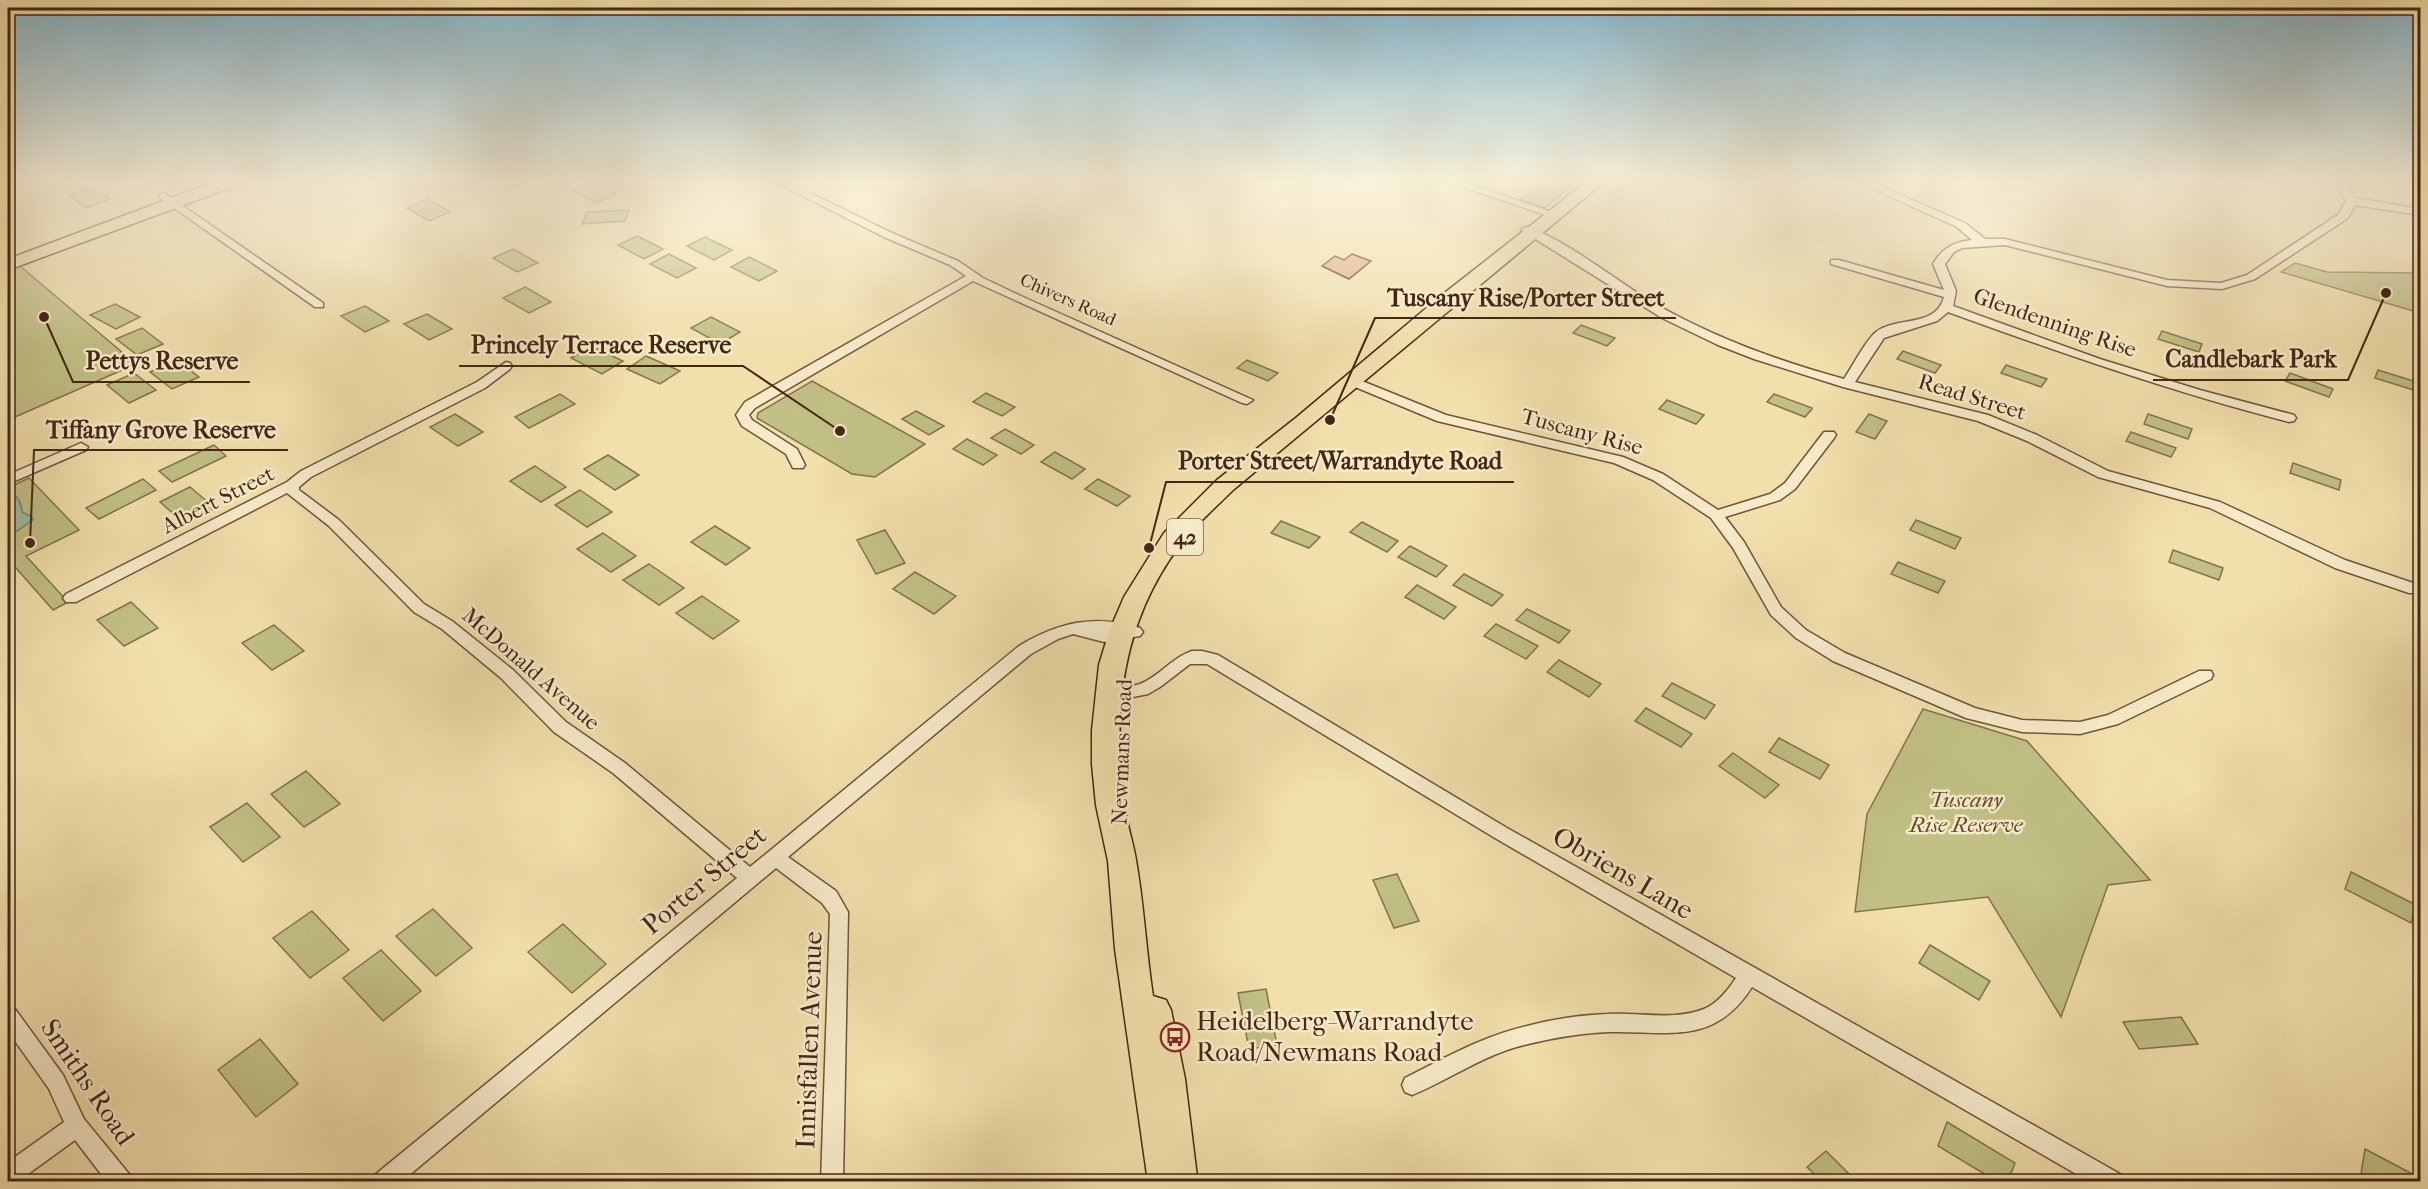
<svg xmlns="http://www.w3.org/2000/svg" width="2428" height="1189" font-family="'IM FELL French Canon',serif">
  <style>
    .green { fill: #c1c085; stroke: #82744c; stroke-width: 1.5 }
    .water { fill: #9bbda9; stroke: #78816d; stroke-width: 1.5 }
    .building { fill: #deaa85; stroke: #432714; stroke-width: 1.5 }
    .lines { fill: none; stroke-linecap: round; stroke-linejoin: round }
    .minor-casing { stroke: #6e553a; stroke-width: 3 }
    .primary-casing { stroke: #432714; stroke-width: 3 }
    .minor { fill: #f6eac9; fill-rule: evenodd }
    .primary { fill: #f1dfac; fill-rule: evenodd }
    .labels { text-anchor: middle; dominant-baseline: central; stroke-width: 5; stroke-linejoin: round; paint-order: stroke }
    .far-street-label { font-size: 18px; fill: #432714; stroke: #f6eac9 }
    .shield { fill: #f6eac9; stroke: #79624a; stroke-width: 1.5 }
    .shield-label { font-size: 21px; font-weight: bold; fill: #432714 }
    .street-label { font-size: 22px; fill: #432714; stroke: #f6eac9 }
    .park-label { font-size: 22px; font-style: italic; fill: #624d30; stroke: #f6eac9 }
    .near-street-label { font-size: 27px; fill: #432714; stroke: #f6eac9 }
    .near-poi-label { font-size: 27px; fill: #432714; stroke: #f6eac9; text-anchor: start }
    .leader { fill: none; stroke: #432714; stroke-width: 2 }
    .callout-dot { fill: #432714; stroke: #f6eac9; stroke-width: 2 }
    .callout-label { font-size: 24px; text-anchor: middle; font-weight: bold; fill: #432714; stroke: #f6eac9; stroke-width: 5; stroke-linejoin: round; paint-order: stroke }
  </style>
  <rect width="100%" height="100%" fill="#f1dfac"/>
  <filter id="stains"><feTurbulence type="fractalNoise" baseFrequency=".00333" numOctaves="4"/><feColorMatrix values="0 0 0 0 .2 0 0 0 0 .09 0 0 0 0 .02 0 0 0 .5 -.17"/></filter>
  <radialGradient id="worn" r=".72"><stop offset=".6" stop-color="#630" stop-opacity="0"/><stop offset="1" stop-color="#630" stop-opacity=".3"/></radialGradient>
  <g class="green">
    <polygon points="592,182 616,194 597,203 573,191"/>
    <polygon points="1542,182 1576,182 1545,208 1520,199"/>
    <polygon points="92,187 110,199 86,208 69,195"/>
    <polygon points="428,199 450,212 429,221 407,208"/>
    <polygon points="629,210 625,221 582,224 587,212"/>
    <polygon points="637,236 663,249 644,259 618,245"/>
    <polygon points="705,237 732,250 714,260 687,246"/>
    <polygon points="513,249 538,263 517,272 493,258"/>
    <polygon points="669,254 696,268 677,278 650,264"/>
    <polygon points="749,257 777,271 759,281 731,267"/>
    <polygon points="2295,263 2327,272 2420,273 2420,313 2281,272"/>
    <polygon points="20,266 136,364 8,420 8,270"/>
    <polygon points="525,287 551,302 529,313 503,298"/>
    <polygon points="115,304 140,317 116,329 90,315"/>
    <polygon points="365,306 389,321 365,332 341,316"/>
    <polygon points="427,314 452,329 429,340 404,324"/>
    <polygon points="711,317 740,332 720,344 691,328"/>
    <polygon points="1581,325 1615,338 1607,346 1573,333"/>
    <polygon points="142,328 163,344 137,355 116,339"/>
    <polygon points="2162,331 2202,344 2199,352 2158,339"/>
    <polygon points="591,346 623,361 602,374 571,358"/>
    <polygon points="1903,351 1941,365 1935,373 1897,359"/>
    <polygon points="646,356 680,371 660,384 627,369"/>
    <polygon points="177,360 199,377 172,389 150,372"/>
    <polygon points="1247,360 1278,373 1268,381 1237,368"/>
    <polygon points="2006,365 2047,379 2041,387 2001,373"/>
    <polygon points="2378,370 2420,383 2420,392 2375,378"/>
    <polygon points="134,373 156,390 129,403 107,385"/>
    <polygon points="2290,373 2333,389 2329,397 2285,381"/>
    <polygon points="812,381 925,444 875,477 852,474 757,418 758,413"/>
    <polygon points="986,393 1015,407 1002,416 973,402"/>
    <polygon points="560,394 575,404 529,428 515,417"/>
    <polygon points="1774,394 1812,408 1812,409 1805,417 1767,402"/>
    <polygon points="1667,400 1704,415 1696,424 1659,409"/>
    <polygon points="916,411 944,426 929,435 902,419"/>
    <polygon points="455,414 483,432 458,446 430,427"/>
    <polygon points="1869,414 1887,421 1875,439 1856,432"/>
    <polygon points="2148,414 2192,429 2188,439 2144,424"/>
    <polygon points="1005,429 1034,445 1021,454 991,438"/>
    <polygon points="2131,432 2176,448 2171,457 2126,441"/>
    <polygon points="967,439 997,455 983,465 953,449"/>
    <polygon points="214,445 226,456 172,482 159,471"/>
    <polygon points="1055,452 1085,469 1072,479 1041,462"/>
    <polygon points="608,455 639,475 615,490 584,469"/>
    <polygon points="2293,463 2341,480 2339,490 2290,473"/>
    <polygon points="535,466 566,487 541,502 510,481"/>
    <polygon points="29,478 79,530 26,556 68,602 53,610 8,559 8,488"/>
    <polygon points="143,479 156,490 99,519 86,508"/>
    <polygon points="1098,479 1130,496 1117,506 1085,489"/>
    <polygon points="190,487 215,508 185,524 160,502"/>
    <polygon points="580,490 612,512 587,527 555,505"/>
    <polygon points="1916,520 1961,538 1955,549 1910,530"/>
    <polygon points="1281,521 1320,537 1309,548 1271,533"/>
    <polygon points="1362,522 1398,541 1387,552 1350,532"/>
    <polygon points="715,526 750,548 726,565 691,542"/>
    <polygon points="885,530 905,563 876,574 857,540"/>
    <polygon points="603,533 636,556 611,572 577,549"/>
    <polygon points="1410,546 1447,566 1436,577 1398,557"/>
    <polygon points="2173,550 2223,568 2219,580 2169,562"/>
    <polygon points="1898,562 1945,581 1938,593 1891,574"/>
    <polygon points="649,564 684,588 659,605 623,580"/>
    <polygon points="915,572 956,596 934,614 893,589"/>
    <polygon points="1464,574 1503,595 1492,606 1453,585"/>
    <polygon points="1417,585 1456,607 1444,619 1405,597"/>
    <polygon points="702,596 739,621 713,639 676,613"/>
    <polygon points="131,602 158,628 124,646 97,620"/>
    <polygon points="1527,609 1570,631 1559,643 1516,620"/>
    <polygon points="1496,624 1538,646 1526,659 1484,636"/>
    <polygon points="274,625 304,651 272,670 242,643"/>
    <polygon points="1559,660 1601,684 1589,697 1547,672"/>
    <polygon points="1672,683 1715,705 1705,719 1662,696"/>
    <polygon points="1646,708 1692,734 1681,747 1635,721"/>
    <polygon points="1923,709 2027,741 2150,880 2108,885 2061,1017 1988,897 1855,912 1867,814"/>
    <polygon points="1779,738 1829,765 1820,779 1769,752"/>
    <polygon points="1733,753 1779,785 1765,798 1719,766"/>
    <polygon points="306,771 340,804 304,827 271,794"/>
    <polygon points="247,803 280,837 243,862 210,827"/>
    <polygon points="2351,872 2416,905 2411,923 2345,889"/>
    <polygon points="1397,874 1419,921 1394,928 1373,880"/>
    <polygon points="433,909 472,948 436,976 396,936"/>
    <polygon points="312,911 349,950 310,978 273,938"/>
    <polygon points="563,924 606,964 572,993 528,952"/>
    <polygon points="1930,945 1990,981 1979,1000 1919,963"/>
    <polygon points="381,950 421,991 383,1021 343,978"/>
    <polygon points="1266,989 1277,1045 1249,1049 1238,993"/>
    <polygon points="2181,1017 2198,1044 2139,1049 2123,1022"/>
    <polygon points="260,1039 298,1084 256,1117 218,1070"/>
    <polygon points="1947,1122 2015,1163 2008,1181 1996,1181 1938,1146"/>
    <polygon points="2365,1149 2420,1178 2420,1181 2376,1181 2361,1174"/>
    <polygon points="1826,1151 1856,1181 1821,1181 1807,1167"/>
  </g>
  <path class="water" d="M 8,493 C 19,495 21,503 22,512 L 32,517 L 33,520 L 8,537 Z"/>
  <polygon class="building" points="1352,254 1371,261 1349,279 1322,266 1335,256 1344,260"/>
  <g class="lines">
    <g class="minor-casing">
      <g id="minor">
        <polygon points="528,182 507,188 502,185 507,182"/>
        <polygon points="775,182 788,182 892,233 958,261 983,278 1023,297 1253,400 1247,404 1242,403 973,281 755,408 749,415 752,420 797,449 805,465 803,468 793,468 786,454 742,426 736,415 745,402 966,276 950,265 884,237"/>
        <polygon points="1449,182 1464,182 1560,215 1555,218 1551,217"/>
        <path d="M 1857,182 L 1871,182 L 1965,223 L 1985,239 L 2005,239 L 2167,280 L 2221,283 L 2247,275 L 2339,214 L 2346,201 L 2336,182 L 2346,182 L 2355,198 L 2420,209 L 2420,215 L 2355,205 L 2348,218 L 2255,279 L 2222,289 L 2167,286 L 2005,245 L 1962,248 L 1954,252 L 1945,264 L 1956,291 L 1953,306 L 2100,359 L 2200,390 L 2294,415 L 2296,418 L 2294,421 L 2289,422 C 2173,392 2061,353 1948,312 L 1937,321 L 1884,338 L 1855,382 L 1988,415 L 2037,435 L 2108,471 L 2220,502 L 2345,560 L 2419,585 L 2419,593 L 2409,593 L 2335,568 L 2210,508 L 2098,477 L 2027,441 L 1978,421 L 1843,387 L 1754,359 L 1718,345 L 1662,318 L 1521,230 L 1526,227 C 1564,238 1616,281 1652,302 C 1712,337 1778,361 1844,379 C 1852,367 1866,340 1876,332 C 1897,316 1936,328 1944,297 L 1831,264 L 1831,260 L 1839,260 L 1944,290 L 1933,264 C 1942,248 1954,242 1972,240 L 1957,227 Z"/>
        <polygon points="164,193 323,303 323,307 315,307 160,198 159,196"/>
        <path d="M 506,362 L 510,363 L 512,366 L 510,369 L 485,388 L 311,477 L 299,487 L 299,490 L 339,520 L 424,604 L 452,621 L 513,670 L 566,722 L 625,763 L 750,867 L 1019,646 C 1059,622 1095,614 1140,628 L 1143,632 L 1140,636 L 1104,642 L 1073,634 L 1058,639 L 1031,654 L 788,857 L 836,891 L 848,912 L 843,1182 L 821,1182 L 830,914 L 822,903 L 776,868 L 401,1182 L 373,1182 L 376,1174 L 737,878 L 613,773 L 554,732 L 501,678 L 442,629 L 414,612 L 329,526 L 287,493 L 76,602 L 66,602 L 63,598 L 66,594 L 287,482 L 301,471 L 477,382 Z"/>
        <polygon points="1352,377 1446,415 1623,457 1663,474 1718,510 1770,494 1785,483 1824,432 1834,432 1836,435 1834,438 1795,489 1780,500 1725,517 1744,542 1781,607 1806,630 1845,653 1975,708 2022,720 2080,722 2108,715 2199,671 2211,671 2213,675 2211,679 2118,724 2080,734 2022,732 1966,718 1833,661 1796,638 1771,615 1733,548 1711,518 1653,480 1614,463 1437,421 1348,384 1346,381"/>
        <polygon points="81,443 88,447 86,450 8,484 8,475"/>
        <path d="M 1192,651 L 1202,651 L 1218,655 L 1507,828 L 2120,1174 L 2123,1182 L 2090,1182 L 1752,987 C 1714,1046 1670,1031 1610,1032 C 1581,1033 1552,1038 1524,1045 C 1483,1055 1451,1079 1412,1095 L 1405,1092 L 1402,1085 L 1405,1078 C 1445,1058 1483,1036 1527,1026 C 1553,1019 1581,1015 1608,1014 C 1639,1012 1674,1021 1704,1009 C 1718,1003 1728,990 1736,978 L 1495,838 L 1207,664 L 1190,664 L 1160,687 L 1148,694 L 1133,697 L 1102,697 L 1100,693 L 1102,689 C 1114,685 1128,688 1140,684 C 1160,676 1171,658 1192,651 Z"/>
        <polygon points="8,1006 15,1009 63,1075 84,1119 129,1174 132,1182 107,1182 75,1140 17,1182 8,1182 8,1162 64,1122 49,1089 8,1031"/>
      </g>
    </g>
    <g class="primary-casing">
      <g id="primary">
        <polygon points="214,182 237,182 235,186 8,270 8,259"/>
        <path d="M 1586,182 L 1604,182 L 1233,490 C 1215,508 1194,526 1179,546 C 1122,623 1112,710 1124,802 C 1126,822 1133,841 1136,860 C 1144,905 1146,951 1153,996 L 1166,1000 L 1171,1010 L 1185,1079 L 1197,1177 L 1195,1182 L 1148,1182 L 1115,949 L 1108,861 L 1096,805 L 1092,764 L 1092,730 L 1099,665 L 1109,632 L 1124,597 L 1164,533 L 1217,480 L 1297,417 L 1442,295 Z"/>
      </g>
    </g>
    <use href="#minor" class="minor"/>
    <use href="#primary" class="primary"/>
  </g>
  <linearGradient id="sky" x2="0" y2="1"><stop stop-color="#89b8cf"/><stop offset="0.52" stop-color="#f9f1da"/><stop offset="1" stop-color="#f9f1da" stop-opacity="0"/></linearGradient>
  <rect width="2428" height="348" fill="url(#sky)"/>
  <defs>
    <g id="bus-ring" transform="scale(1.5)"><circle r="9.5" fill="#f6eac9" stroke="#8f2418" stroke-width="1.5"/><path d="M-5-6H5V4H4V6H2V4H-2V6H-4V4H-5ZM-3.5-4V0h7V-4ZM-3.5 1.2v1.5H-2V1.2ZM2 1.2v1.5H3.5V1.2Z" fill="#8f2418"/></g>
  </defs>
  <g fill-rule="evenodd">
    <use href="#bus-ring" x="1175" y="1037"/>
  </g>
  <g class="labels">
    <g class="far-street-label">
      <text transform="translate(1068 300) rotate(24)">Chivers Road</text>
    </g>
    <rect class="shield" x="1167" y="519" width="36" height="36" rx="4.5"/>
    <g class="shield-label">
      <text x="1185" y="537">42</text>
    </g>
    <g class="street-label">
      <text transform="translate(2055 323) rotate(19)">Glendenning Rise</text>
      <text transform="translate(1972 397) rotate(17)">Read Street</text>
      <text transform="translate(1582 432) rotate(15)">Tuscany Rise</text>
      <text transform="translate(218 500) rotate(-27)">Albert Street</text>
      <text transform="translate(531 669) rotate(41)">McDonald Avenue</text>
      <text transform="translate(1122 752) rotate(-88)">Newmans Road</text>
    </g>
    <g class="park-label">
      <text x="1966" y="800">Tuscany<tspan x="1966" dy="25">Rise Reserve</tspan></text>
    </g>
    <g class="near-street-label">
      <text transform="translate(1623 873) rotate(30)">Obriens Lane</text>
      <text transform="translate(704 880) rotate(-40)">Porter Street</text>
      <text transform="translate(809 1040) rotate(-88)">Innisfallen Avenue</text>
      <text transform="translate(88 1082) rotate(56)">Smiths Road</text>
    </g>
    <g class="near-poi-label">
      <text x="1196" y="1021">Heidelberg-Warrandyte<tspan x="1196" dy="31">Road/Newmans Road</tspan></text>
    </g>
  </g>
  <path class="leader" d="M1330 420L1375 318H1676M840 431L743 366H459M2386 293L2348 380H2153M44 317L73 382H250M30 543L34 450H288M1149 548L1166 482H1514"/>
  <g class="callout-dot">
    <circle cx="1330" cy="420" r="6"/>
    <circle cx="840" cy="431" r="6"/>
    <circle cx="2386" cy="293" r="6"/>
    <circle cx="44" cy="317" r="6"/>
    <circle cx="30" cy="543" r="6"/>
    <circle cx="1149" cy="548" r="6"/>
  </g>
  <g class="callout-label">
    <text x="1526" y="306">Tuscany Rise/Porter Street</text>
    <text x="601" y="353">Princely Terrace Reserve</text>
    <text x="2251" y="367">Candlebark Park</text>
    <text x="162" y="369">Pettys Reserve</text>
    <text x="161" y="438">Tiffany Grove Reserve</text>
    <text x="1340" y="469">Porter Street/Warrandyte Road</text>
  </g>
  <rect width="2428" height="1189" fill="none" stroke="#f1dfac" stroke-width="30"/>
  <rect x="9" y="9" width="2410" height="1171" fill="none" stroke="#432714" stroke-width="3"/>
  <rect x="15" y="15" width="2398" height="1159" fill="none" stroke="#432714" stroke-width="1.5"/>
  <rect width="100%" height="100%" filter="url(#stains)"/>
  <rect width="100%" height="100%" fill="url(#worn)"/>
</svg>
